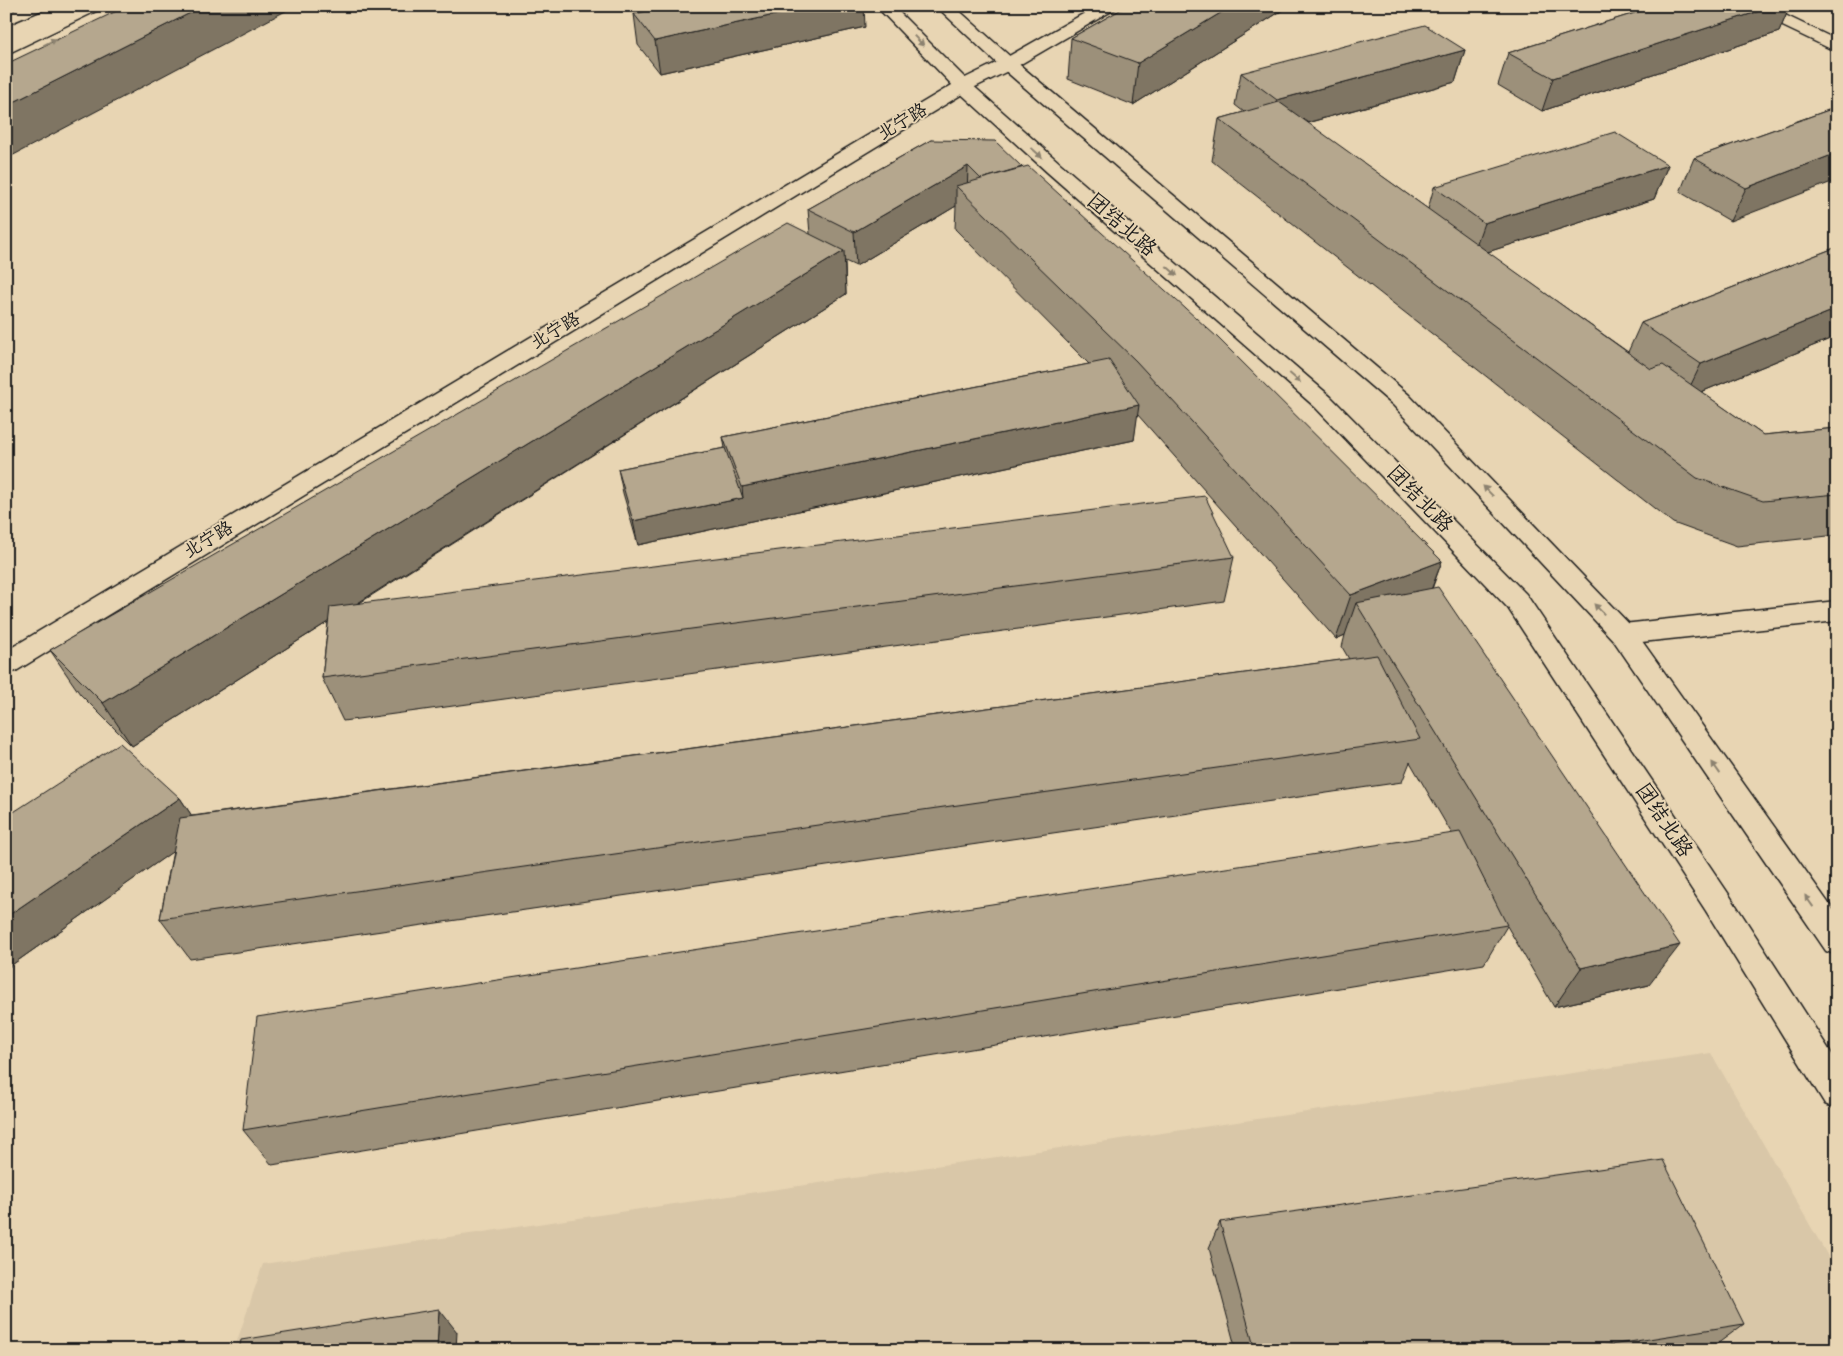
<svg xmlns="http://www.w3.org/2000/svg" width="1843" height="1356" font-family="'Indie Flower','LXGW WenKai TC',sans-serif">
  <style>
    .built { fill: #d9c7a8 }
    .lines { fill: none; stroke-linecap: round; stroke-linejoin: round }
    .minor-casing { stroke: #1c1c1c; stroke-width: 3 }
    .tertiary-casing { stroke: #1c1c1c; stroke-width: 3 }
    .secondary-casing { stroke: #1c1c1c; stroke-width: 3 }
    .trunk-casing { stroke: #1c1c1c; stroke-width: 3 }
    .minor { fill: #e8d5b3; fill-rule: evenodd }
    .tertiary { fill: #e8d5b3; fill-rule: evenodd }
    .secondary { fill: #e8d5b3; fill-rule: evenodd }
    .trunk { fill: #e8d5b3; fill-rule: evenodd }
    .wall { fill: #9c907a; stroke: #1c1c1c }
    .shaded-wall { fill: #7f7563; stroke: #1c1c1c }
    .building { fill: #b5a78e; stroke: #1c1c1c }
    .oneway { fill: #8c826f }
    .labels { text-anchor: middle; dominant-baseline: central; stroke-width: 4; stroke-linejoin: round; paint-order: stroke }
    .far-street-label { font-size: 18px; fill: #1c1c1c; stroke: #e8d5b3 }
    .street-label { font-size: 21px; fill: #1c1c1c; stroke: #e8d5b3 }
  </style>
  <rect width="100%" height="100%" fill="#e8d5b3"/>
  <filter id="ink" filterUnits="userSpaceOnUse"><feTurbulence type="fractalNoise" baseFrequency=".02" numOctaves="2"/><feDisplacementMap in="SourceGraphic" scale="10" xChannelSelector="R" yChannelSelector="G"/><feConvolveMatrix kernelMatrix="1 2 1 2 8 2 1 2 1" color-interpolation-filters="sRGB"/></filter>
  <g filter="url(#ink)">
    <polygon class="built" points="1711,1053 1837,1272 1837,1350 234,1350 263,1264"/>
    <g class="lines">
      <g class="minor-casing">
        <g id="minor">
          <polygon points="1745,6 1766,6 1837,40 1837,52 1747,9"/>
          <polygon points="1837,601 1837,621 1623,644 1614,641 1610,634 1614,627 1623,624"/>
        </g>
      </g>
      <g class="tertiary-casing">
        <polygon id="tertiary" points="1097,6 1117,6 1115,9 1014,68 969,90 16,671 6,674 6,651 957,82 1002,60"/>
      </g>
      <g class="secondary-casing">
        <g id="secondary">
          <polygon points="876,6 893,6 969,82 1061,164 1331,397 1526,594 1728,893 1837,1062 1837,1109 1825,1104 1706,911 1508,608 1315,407 1047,172 957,90"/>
          <polygon points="936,6 954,6 1014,60 1409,395 1632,627 1837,915 1837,955 1826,951 1614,641 1393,405 1002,68"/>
        </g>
      </g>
      <g class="trunk-casing">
        <g id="trunk">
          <polygon points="24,6 46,6 44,9 6,25 6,14"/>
          <polygon points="110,6 132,6 130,9 6,68 6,56"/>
        </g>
      </g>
      <use href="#minor" class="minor"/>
      <use href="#tertiary" class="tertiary"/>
      <use href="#secondary" class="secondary"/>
      <use href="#trunk" class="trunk"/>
    </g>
    <g class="wall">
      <polygon points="1127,6 1289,6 1133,105 1068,79 1071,38"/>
      <polygon points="1657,6 1790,6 1779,32 1542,111 1498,85 1508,53"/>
      <polygon points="634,14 865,27 660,73 638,45"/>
      <polygon points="1465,50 1455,82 1307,123 1428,209 1434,187 1668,165 1654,199 1487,252 1628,352 1641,323 1837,247 1837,336 1701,392 1763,435 1837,428 1837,535 1737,546 1673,523 1212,161 1219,119 1244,112 1235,105 1241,73"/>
      <polygon points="1837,107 1730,221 1680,192 1694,158"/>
      <polygon points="931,140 1022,167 1442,561 1432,589 1649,985 1554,1007 1507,926 1484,964 272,1165 243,1130 1452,834 1410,762 1402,782 190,959 160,919 173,851 6,969 6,817 180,798 192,816 1349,659 1342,647 1345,635 1336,639 1137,414 1134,440 638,545 623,493 618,469 725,448 723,437 1089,364 955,229 956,206 856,266 845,261 846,294 358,604 1234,557 1224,601 343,721 322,678 328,622 132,746 80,694 50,650 810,234 808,209"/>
      <polygon points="1220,1222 1744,1324 1713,1347 1696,1350 1236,1350 1209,1248"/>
    </g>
    <g class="shaded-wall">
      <polygon points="204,6 295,6 6,159 6,106"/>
      <polygon points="816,6 864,6 865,27 660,73 655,41"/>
      <polygon points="1232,6 1289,6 1133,105 1138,63"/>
      <polygon points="1775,6 1790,6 1779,32 1542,111 1553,78"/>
      <polygon points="1465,50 1455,82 1270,133 1277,100"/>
      <polygon points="1837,153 1837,180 1730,221 1746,188"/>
      <polygon points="1668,165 1654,199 1472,257 1484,223"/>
      <polygon points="968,166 967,196 956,186 956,206 856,266 854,232"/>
      <polygon points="844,251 846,294 132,746 103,703"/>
      <polygon points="1837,309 1837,336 1684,399 1701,364"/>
      <polygon points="1139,405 1134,440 638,545 633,521 743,498 742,487"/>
      <polygon points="1442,561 1425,606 1356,603 1345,635 1336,639 1351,595"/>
      <polygon points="180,798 202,831 6,969 6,917"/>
      <polygon points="1680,945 1649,985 1554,1007 1581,968"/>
      <polygon points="439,1309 457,1332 456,1350 437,1350"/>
    </g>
    <g class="building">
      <polygon points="127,6 204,6 6,106 6,64"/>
      <polygon points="670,6 816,6 655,41 634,14"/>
      <polygon points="1127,6 1232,6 1138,63 1071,38"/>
      <polygon points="1657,6 1775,6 1553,78 1508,53"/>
      <polygon points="1425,25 1465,50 1277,100 1241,73"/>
      <polygon points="1279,102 1651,369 1663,365 1763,435 1837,428 1837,494 1763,501 1697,478 1219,119"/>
      <polygon points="1837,107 1837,153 1746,188 1694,158"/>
      <polygon points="1615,132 1668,165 1484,223 1434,187"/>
      <polygon points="931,140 995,141 1022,167 981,179 968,166 854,232 808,209"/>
      <polygon points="1028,166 1217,337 1442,561 1351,595 1136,361 956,186"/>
      <polygon points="788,223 844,251 103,703 50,650"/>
      <polygon points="1837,247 1837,309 1701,364 1641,323"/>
      <polygon points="1109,360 1139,405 742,487 723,437"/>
      <polygon points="725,448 743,498 633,521 618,469"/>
      <polygon points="1205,496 1234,557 322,678 330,607"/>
      <polygon points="1438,587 1680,945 1581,968 1356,603"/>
      <polygon points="1377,655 1420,739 160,919 180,818"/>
      <polygon points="120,743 180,798 6,917 6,817"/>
      <polygon points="1460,832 1507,925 243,1130 257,1017"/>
      <polygon points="1663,1160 1744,1324 1579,1350 1255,1350 1220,1222"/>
      <polygon points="439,1309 437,1350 239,1350 241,1340"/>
    </g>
    <defs><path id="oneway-solid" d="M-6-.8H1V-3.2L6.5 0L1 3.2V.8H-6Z" transform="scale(1.25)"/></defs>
    <g class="oneway">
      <use href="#oneway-solid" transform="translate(919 41) rotate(46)"/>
      <use href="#oneway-solid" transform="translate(50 42) rotate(-26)"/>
      <use href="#oneway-solid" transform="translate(1037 153) rotate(42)"/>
      <use href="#oneway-solid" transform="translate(1172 271) rotate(41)"/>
      <use href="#oneway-solid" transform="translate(1295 378) rotate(41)"/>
      <use href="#oneway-solid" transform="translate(1488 491) rotate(-134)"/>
      <use href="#oneway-solid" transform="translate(1599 609) rotate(-134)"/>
      <use href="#oneway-solid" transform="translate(1716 768) rotate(-125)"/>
      <use href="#oneway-solid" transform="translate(1809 901) rotate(-125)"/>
    </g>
  </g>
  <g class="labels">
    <g class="far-street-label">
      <text transform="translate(903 123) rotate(-31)">北宁路</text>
      <text transform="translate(556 332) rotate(-31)">北宁路</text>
      <text transform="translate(209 541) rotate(-31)">北宁路</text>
    </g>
    <g class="street-label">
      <text transform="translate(1121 226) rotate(41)">团结北路</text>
      <text transform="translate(1419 500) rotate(46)">团结北路</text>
      <text transform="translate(1663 821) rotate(56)">团结北路</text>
    </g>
  </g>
  <rect width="1843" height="1356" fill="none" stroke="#e8d5b3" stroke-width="25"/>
  <rect x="12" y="12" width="1818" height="1331" fill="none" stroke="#1c1c1c" stroke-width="2" filter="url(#ink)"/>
</svg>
